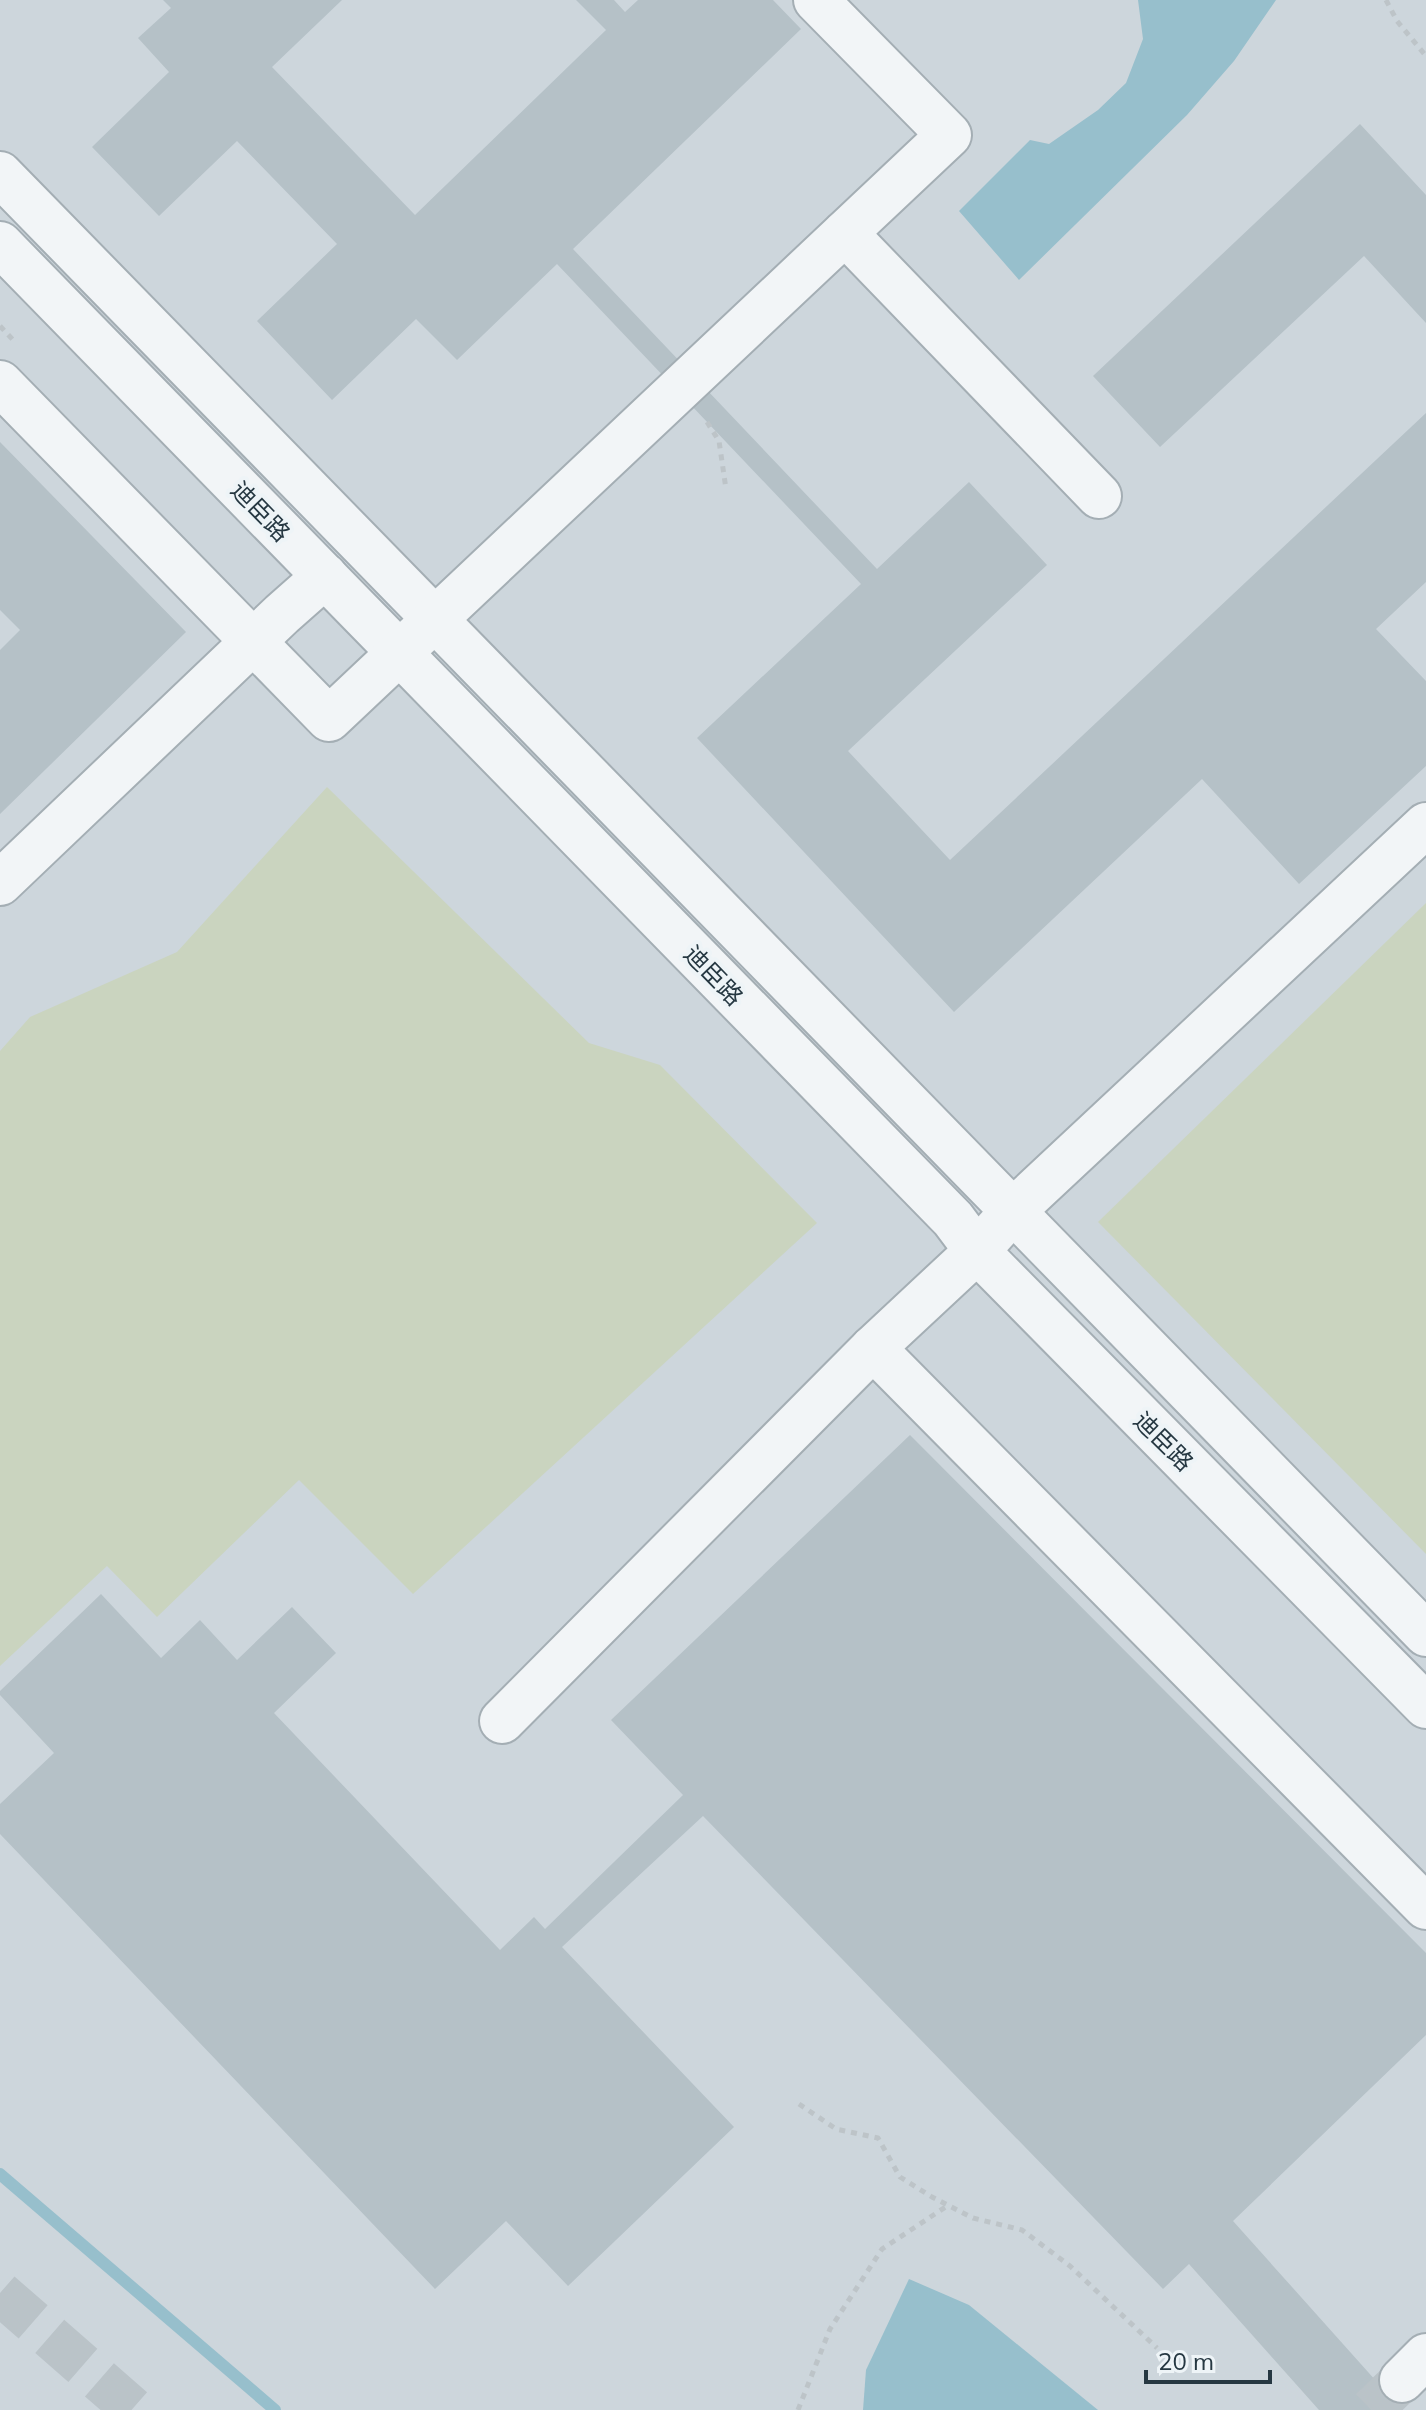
<svg xmlns="http://www.w3.org/2000/svg" width="1426" height="2410" font-family="Mulish,'Noto Sans SC',sans-serif">
  <style>
    .built { fill: #cdd6dc }
    .green { fill: #cad4bf }
    .water { fill: #97bfcc }
    .lines { fill: none; stroke-linecap: round; stroke-linejoin: round }
    .stream { stroke: #97bfcc; stroke-width: 12 }
    .building { fill: #b5c1c7 }
    .minor-tunnel { stroke: #bac3c8; stroke-width: 44; stroke-dasharray: 44 22; stroke-linecap: butt }
    .highway-tunnel { stroke: #bac3c8; stroke-width: 44; stroke-dasharray: 44 22; stroke-linecap: butt }
    .minor-casing { stroke: #a4aeb4; stroke-width: 48 }
    .path { stroke: #bdc4c8; stroke-width: 5; stroke-dasharray: 6 6; stroke-linecap: butt }
    .minor { stroke: #f2f5f7; stroke-width: 44 }
    .labels { text-anchor: middle; dominant-baseline: central; stroke-width: 8; stroke-linejoin: round; paint-order: stroke }
    .street-label { font-size: 24px; fill: #263842; stroke: #eef4f7 }
  </style>
  <rect width="100%" height="100%" fill="#dfe6e9"/>
  <rect class="built" x="0" y="0" width="1426" height="2410"/>
  <g class="green">
    <polygon points="327,787 589,1043 660,1065 817,1223 413,1594 299,1480 157,1617 107,1566 0,1666 0,1051 30,1017 177,952"/>
    <polygon points="1426,903 1426,1554 1098,1222"/>
  </g>
  <g class="water">
    <polygon points="1138,0 1276,0 1234,61 1187,115 1019,280 959,211 1030,140 1049,144 1098,110 1126,83 1143,39"/>
    <polygon points="909,2279 969,2305 1098,2410 863,2410 866,2370"/>
  </g>
  <g class="lines">
    <polyline class="stream" points="0,2174 275,2410"/>
  </g>
  <g class="building">
    <polygon points="163,0 342,0 272,67 415,215 606,30 576,0 614,0 625,12 638,0 773,0 801,29 573,249 877,569 969,482 1047,565 848,751 950,860 1426,413 1426,582 1376,629 1426,681 1426,766 1299,884 1202,779 954,1012 697,738 861,584 557,264 457,360 416,319 332,400 257,321 337,244 237,141 159,216 92,147 169,72 138,38 171,8"/>
    <polygon points="1360,124 1426,195 1426,323 1364,256 1160,447 1093,376"/>
    <polygon points="0,442 186,632 0,814 0,650 20,630 0,610"/>
    <polygon points="910,1435 1426,1953 1426,2035 1233,2221 1402,2410 1319,2410 1189,2264 1163,2289 703,1816 562,1947 734,2127 568,2286 506,2221 435,2289 0,1834 0,1804 54,1753 0,1695 0,1691 101,1594 161,1658 200,1620 237,1660 292,1607 336,1653 274,1713 500,1950 534,1917 545,1929 683,1795 611,1720"/>
  </g>
  <g class="lines">
    <polyline class="minor-tunnel" points="1371,2410 1402,2380"/>
    <polyline class="highway-tunnel" points="0,2293 134,2410"/>
    <g class="minor-casing">
      <g id="minor">
        <polyline points="0,174 1426,1634"/>
        <polyline points="845,233 1099,496"/>
        <polyline points="0,244 953,1219 977,1251 1426,1706"/>
        <polyline points="0,383 329,719 949,135 816,0"/>
        <polyline points="0,883 282,614 325,576"/>
        <polyline points="873,1348 1426,1907"/>
        <polyline points="502,1721 873,1348 977,1251 1013,1211 1426,825"/>
        <polyline points="1402,2380 1426,2356"/>
      </g>
    </g>
    <g class="path">
      <polyline points="1386,0 1397,21 1426,56"/>
      <polyline points="0,326 15,342"/>
      <polyline points="707,422 719,441 726,489"/>
      <polyline points="799,2104 836,2129 878,2138 900,2177 932,2197 973,2218 1022,2230 1070,2266 1157,2348"/>
      <polyline points="798,2410 830,2329 882,2249 947,2206"/>
    </g>
    <use href="#minor" class="minor"/>
  </g>
  <g class="labels">
    <g class="street-label">
      <text transform="translate(261 511) rotate(46)">迪臣路</text>
      <text transform="translate(714 975) rotate(46)">迪臣路</text>
      <text transform="translate(1164 1441) rotate(45)">迪臣路</text>
    </g>
  </g>
  <path d="M1146 2370v12h124v-12" fill="none" stroke="#263842" stroke-width="4"/>
  <text x="1158" y="2370" font-size="24" fill="#263842" stroke="#eef4f7" stroke-width="6" paint-order="stroke">20 m</text>
</svg>
